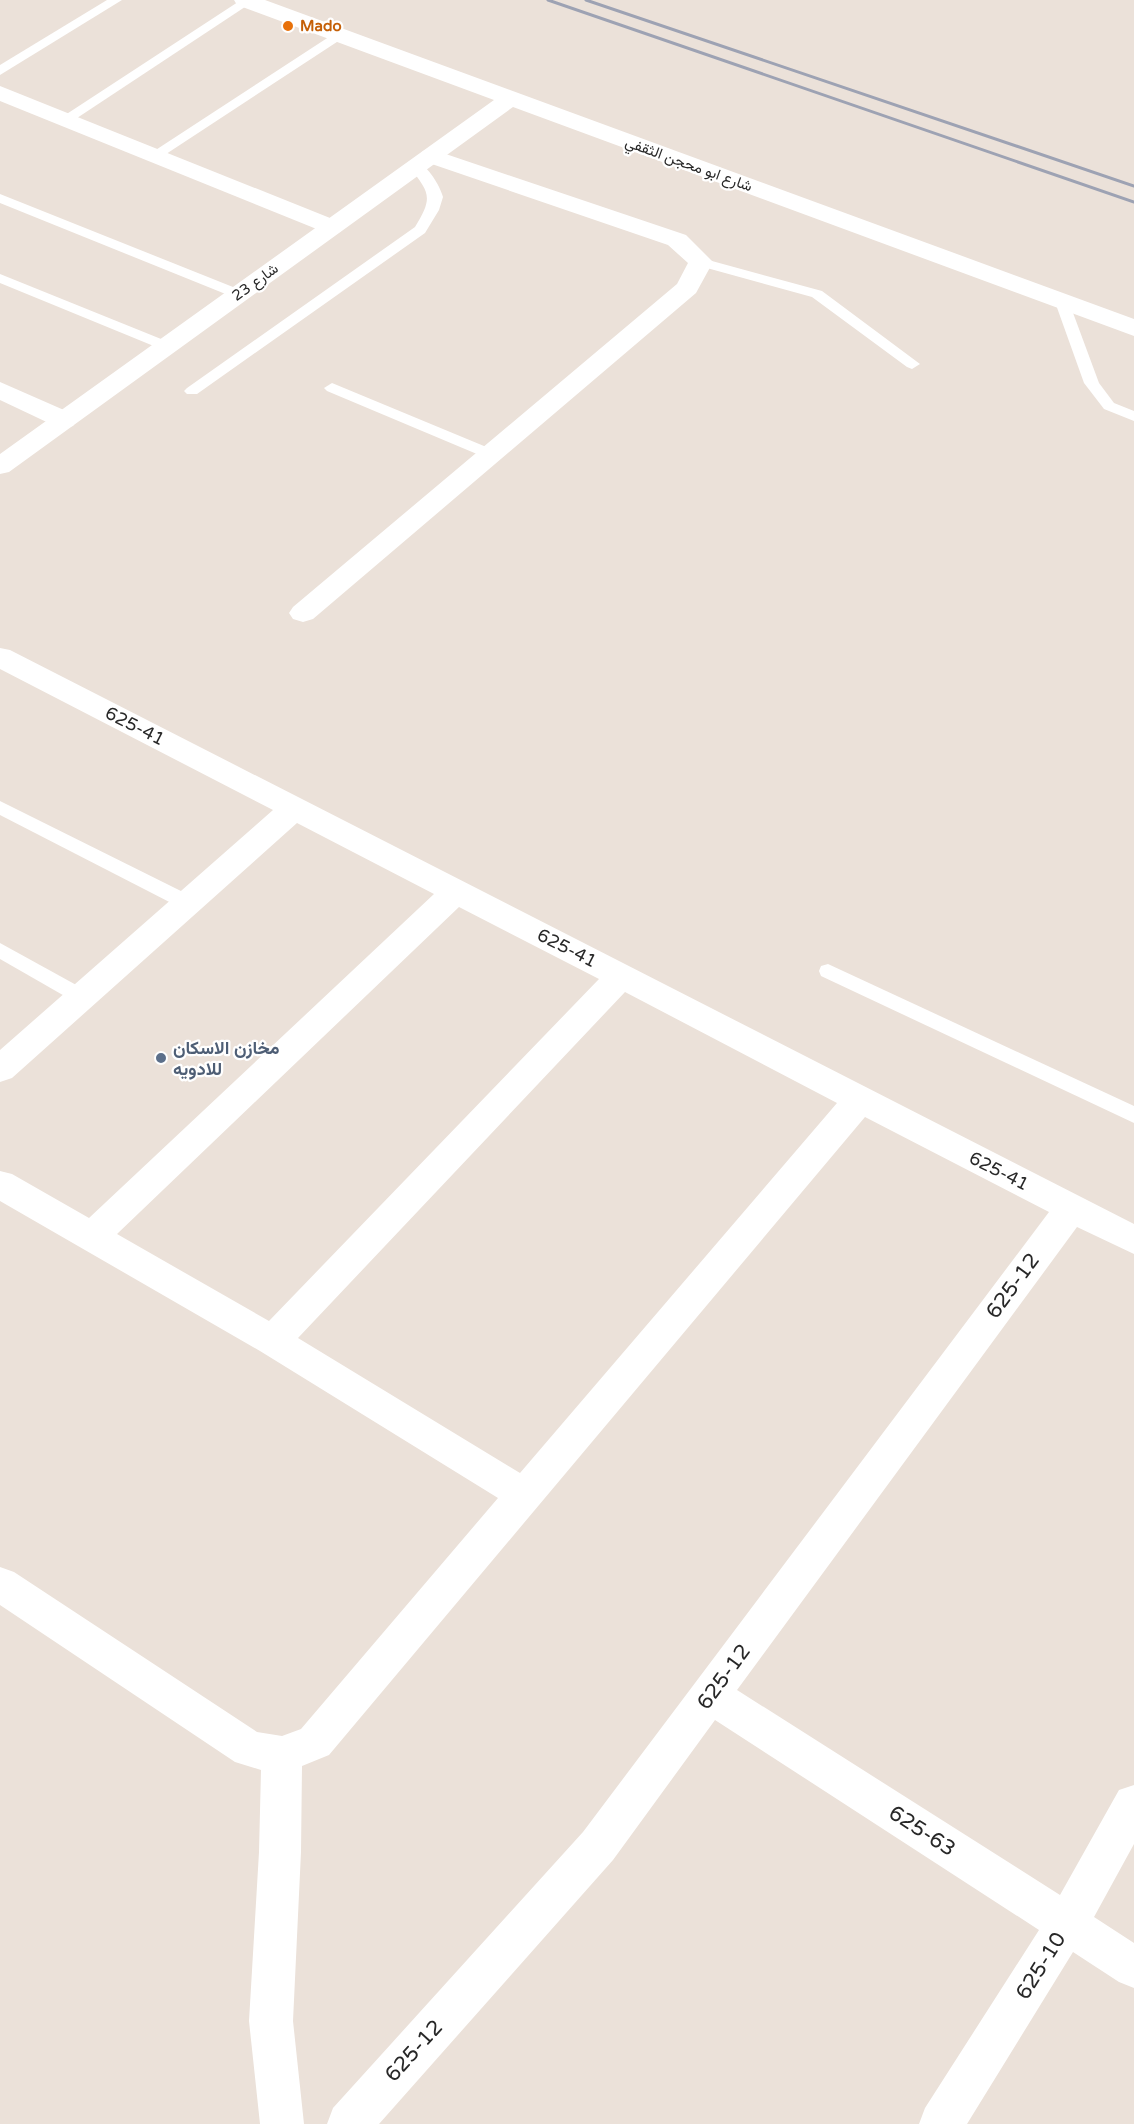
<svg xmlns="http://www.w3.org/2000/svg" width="1134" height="2124" font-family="'Varela Round',Vazirmatn,sans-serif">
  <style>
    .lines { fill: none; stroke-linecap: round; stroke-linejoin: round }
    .service { fill: #fff; fill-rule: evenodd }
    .minor { fill: #fff; fill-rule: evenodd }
    .tertiary { fill: #fff; fill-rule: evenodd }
    .rail { stroke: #9da2b3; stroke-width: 3 }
    .food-dot { fill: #e8710a; stroke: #fff; stroke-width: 2 }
    .service-dot { fill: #5c6f8a; stroke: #fff; stroke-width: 2 }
    .labels { text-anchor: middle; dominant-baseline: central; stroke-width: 4.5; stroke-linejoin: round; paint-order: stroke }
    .far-food-label { font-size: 15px; font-weight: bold; fill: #c56008; stroke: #fff; text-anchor: start }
    .far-street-label { font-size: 15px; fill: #282828; stroke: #fff }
    .street-label { font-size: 18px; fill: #282828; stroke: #fff }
    .service-label { font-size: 18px; font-weight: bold; fill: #4e5e75; stroke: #fff; text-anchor: start }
    .near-street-label { font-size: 21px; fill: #282828; stroke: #fff }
  </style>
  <rect width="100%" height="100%" fill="#ebe1d9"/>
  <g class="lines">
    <g class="service">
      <polygon points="107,0 122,0 0,75 0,65"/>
      <polygon points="241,0 254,1 71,122 66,123 59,119"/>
      <polygon points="338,31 344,35 343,38 160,158 150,158 148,155"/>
      <path d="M 416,162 C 428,165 440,186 443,197 L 439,210 L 425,233 L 197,394 L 187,394 L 184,391 L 187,388 L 415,227 C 434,196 429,193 409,166 Z"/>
      <polygon points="0,194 243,291 245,294 238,298 233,297 0,203"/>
      <polygon points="701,258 822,291 920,364 912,369 907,367 812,297 696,265 694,262 696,259"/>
      <polygon points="0,274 171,343 173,346 166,350 161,349 0,283"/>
      <polygon points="1062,298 1069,302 1099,383 1114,403 1134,411 1134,421 1104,409 1084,383 1055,302"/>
      <polygon points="332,383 496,451 498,454 490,459 484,457 327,391 324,388"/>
      <polygon points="0,801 195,898 197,903 195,908 188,910 181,908 0,815"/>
      <polygon points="0,943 89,992 92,997 89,1002 82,1004 75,1002 0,959"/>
      <polygon points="828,964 1134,1106 1134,1123 821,976 819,971 821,966"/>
    </g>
    <g class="minor">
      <polygon points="0,86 340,222 344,227 340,232 332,234 324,232 0,101"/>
      <polygon points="431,149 686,235 713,262 696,293 313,619 303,622 293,619 289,613 293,607 677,284 688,263 668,245 423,161 419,156 423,151"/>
      <polygon points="0,382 73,414 77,420 73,426 64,428 55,426 0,400"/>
      <path d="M 0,648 L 10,650 L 1134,1224 L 1134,1254 L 1077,1227 L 737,1690 L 1060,1895 L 1119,1790 L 1134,1785 L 1134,1844 L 1094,1917 L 1134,1943 L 1134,1988 L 1119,1982 L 1073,1952 L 967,2124 L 919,2124 L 925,2108 L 1039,1930 L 715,1720 L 613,1860 L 379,2124 L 327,2124 L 333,2108 L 583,1832 L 1049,1212 L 865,1117 L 329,1755 L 302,1766 L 301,1852 L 293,2021 L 304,2124 L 260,2124 L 249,2021 L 259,1852 L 261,1770 L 235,1762 L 0,1605 L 0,1567 L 14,1572 L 257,1732 L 282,1736 L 301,1729 L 498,1498 L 260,1351 L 0,1201 L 0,1171 L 12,1174 L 89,1218 L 434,894 L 297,823 L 12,1078 L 0,1082 L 0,1050 L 273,810 L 0,669 ZM 459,907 L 599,979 L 269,1321 L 117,1234 ZM 625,992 L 837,1103 L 520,1473 L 298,1338 Z"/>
    </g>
    <polygon class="tertiary" points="234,0 265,0 1134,319 1134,336 513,107 9,472 0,474 0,454 494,100 237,5"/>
    <g class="rail">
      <polyline points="548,0 1134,202"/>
      <polyline points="586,0 1134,186"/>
    </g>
  </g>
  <circle class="food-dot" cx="288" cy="26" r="6"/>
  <circle class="service-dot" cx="161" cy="1058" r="6"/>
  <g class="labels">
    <g class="far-food-label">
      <text x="300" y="26">Mado</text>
    </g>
    <g class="far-street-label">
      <text transform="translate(689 164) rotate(20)">شارع ابو محجن الثقفي</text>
      <text transform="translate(255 282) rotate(-36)">شارع 23</text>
    </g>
    <g class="street-label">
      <text transform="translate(135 726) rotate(27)">625-41</text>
      <text transform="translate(567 948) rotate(27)">625-41</text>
      <text transform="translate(999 1171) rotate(27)">625-41</text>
    </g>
    <g class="service-label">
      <text x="173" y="1048">مخازن الاسكان<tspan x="173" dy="21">للادويه</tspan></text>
    </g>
    <g class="near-street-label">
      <text transform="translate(1013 1286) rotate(-54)">625-12</text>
      <text transform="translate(724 1677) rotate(-54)">625-12</text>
      <text transform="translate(922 1831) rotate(33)">625-63</text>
      <text transform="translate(1041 1966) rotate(-58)">625-10</text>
      <text transform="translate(414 2051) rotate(-48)">625-12</text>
    </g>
  </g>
</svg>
